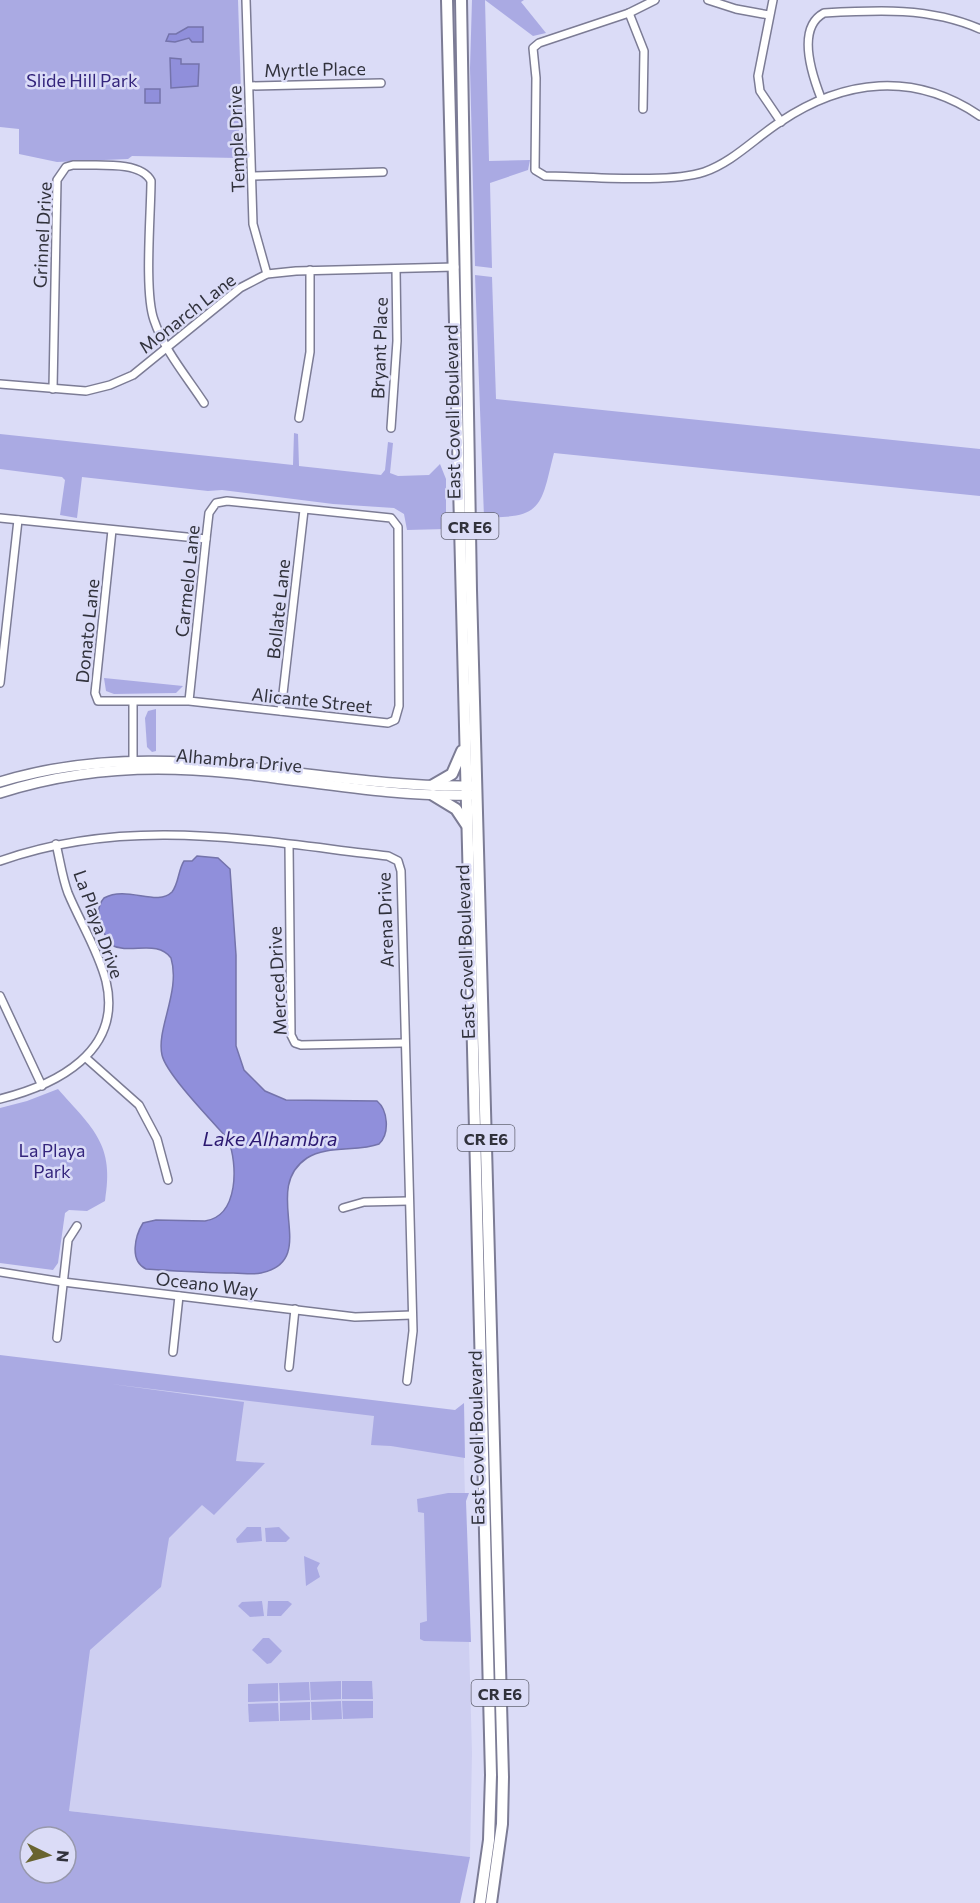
<svg xmlns="http://www.w3.org/2000/svg" width="980" height="1903" font-family="Commissioner,sans-serif">
  <style>
    .built { fill: #cecff1 }
    .green { fill: #aaaae3; fill-rule: evenodd }
    .water { fill: #908fdb; stroke: #7473ab; stroke-width: 1.5 }
    .lines { fill: none; stroke-linecap: round; stroke-linejoin: round }
    .street-casing { stroke: #7c7c95; stroke-width: 10 }
    .secondary-casing { stroke: #7c7c95; stroke-width: 12 }
    .primary-casing { stroke: #7c7c95; stroke-width: 14 }
    .street { stroke: #fff; stroke-width: 7 }
    .secondary { stroke: #fff; stroke-width: 9 }
    .primary { stroke: #fff; stroke-width: 10 }
    .labels { text-anchor: middle; dominant-baseline: central; stroke-width: 5; stroke-linejoin: round; paint-order: stroke }
    .shield { fill: #dbdcf7; stroke: #646574; stroke-width: 1.5 }
    .shield-label { font-size: 16px; font-weight: bold; fill: #31323c }
    .street-label { font-size: 18px; fill: #31323c; stroke: #dbdcf7 }
    .park-label { font-size: 18px; fill: #34257c; stroke: #dbdcf7 }
    .water-label { font-size: 20px; font-style: italic; fill: #2b1870; stroke: #dbdcf7 }
  </style>
  <rect width="100%" height="100%" fill="#dbdcf7"/>
  <polygon class="built" points="0,1369 463,1423 472,1753 470,1857 0,1803"/>
  <g class="green">
    <polygon points="0,0 238,0 242,122 237,136 238,158 132,156 128,159 57,162 19,154 19,129 0,127"/>
    <polygon points="472,0 485,0 489,161 530,160 528,170 490,183 492,268 475,266 470,68"/>
    <polygon points="485,0 524,0 521,2 546,33 533,36"/>
    <path d="M 475,275 L 492,277 L 496,399 L 980,449 L 980,496 L 554,453 C 541,504 544,519 484,517 Z"/>
    <polygon points="294,433 298,434 299,466 381,475 385,470 388,442 393,443 390,473 398,476 429,475 440,464 446,479 446,529 407,530 404,514 394,508 333,504 222,490 208,491 82,477 77,518 60,515 65,480 62,477 0,469 0,434 293,465"/>
    <polygon points="104,678 183,686 176,693 114,694 106,691"/>
    <polygon points="156,709 156,751 152,752 147,747 145,718 148,711"/>
    <path d="M 58,1089 C 93,1129 115,1144 105,1201 L 87,1211 L 69,1210 L 65,1213 L 58,1263 L 53,1270 L 0,1263 L 0,1108 L 27,1101 Z"/>
    <path d="M 0,1355 L 455,1410 L 464,1403 L 465,1458 L 391,1446 L 371,1445 L 374,1416 L 111,1384 L 244,1402 L 236,1461 L 265,1463 L 214,1515 L 202,1505 L 169,1538 L 161,1587 L 90,1650 L 69,1811 L 470,1857 L 460,1903 L 0,1903 ZM 30,1837 L 66,1837 L 66,1873 L 30,1873 Z"/>
    <polygon points="448,1493 469,1493 466,1501 471,1642 424,1641 420,1639 420,1623 427,1621 424,1513 418,1512 417,1499"/>
    <polygon points="247,1527 261,1527 262,1541 237,1543 236,1539"/>
    <polygon points="279,1527 290,1538 286,1542 266,1542 265,1528"/>
    <polygon points="304,1556 320,1563 317,1568 320,1577 306,1586"/>
    <polygon points="262,1601 264,1616 250,1617 238,1606 242,1602"/>
    <polygon points="268,1601 288,1601 292,1604 281,1616 267,1616"/>
    <polygon points="263,1638 269,1638 282,1651 271,1663 267,1664 252,1650"/>
    <polygon points="341,1681 341,1699 311,1700 310,1682"/>
    <polygon points="342,1681 372,1681 373,1699 342,1699"/>
    <polygon points="309,1682 310,1700 280,1701 279,1683"/>
    <polygon points="278,1683 278,1701 248,1702 248,1684"/>
    <polygon points="341,1701 342,1719 312,1720 311,1702"/>
    <polygon points="342,1701 373,1701 373,1718 343,1719"/>
    <polygon points="310,1702 310,1720 280,1721 280,1703"/>
    <polygon points="278,1703 279,1721 249,1722 248,1704"/>
  </g>
  <g class="water">
    <polygon points="203,27 203,42 192,42 189,38 175,42 166,41 169,34 176,34 188,27"/>
    <polygon points="170,58 181,59 181,64 199,64 198,86 171,88"/>
    <rect x="145" y="89" width="15" height="14"/>
    <path d="M 197,856 L 218,858 L 230,869 L 236,955 L 236,1046 L 244,1070 L 265,1091 L 286,1100 L 377,1101 C 388,1110 390,1134 379,1144 C 358,1152 327,1145 307,1158 C 259,1190 322,1260 261,1273 C 253,1275 242,1273 233,1273 C 204,1273 175,1271 146,1269 C 129,1261 135,1236 143,1223 L 156,1220 L 205,1221 C 239,1216 238,1164 228,1139 C 213,1122 166,1074 162,1055 C 156,1029 181,991 171,958 C 157,939 130,955 111,945 C 102,931 92,912 104,898 C 127,885 157,907 172,892 C 179,883 178,870 184,861 L 192,861 Z"/>
  </g>
  <g class="lines">
    <g class="street-casing">
      <g id="street">
        <polyline points="246,0 253,224 267,274"/>
        <path d="M 655,0 L 629,13 L 539,43 L 533,48 L 536,78 L 535,170 L 545,176 C 587,176 667,184 704,172 C 733,162 755,138 780,122 C 844,79 914,71 980,116"/>
        <polyline points="708,0 736,9 769,15"/>
        <polyline points="773,0 758,76 760,91 781,122"/>
        <polyline points="629,13 644,51 643,109"/>
        <polyline points="250,86 381,83"/>
        <path d="M 821,98 C 812,75 796,28 824,13 C 877,10 930,7 980,29"/>
        <polyline points="252,176 383,172"/>
        <polyline points="0,384 86,391 110,385 133,375 240,288 267,274 296,271 455,267"/>
        <path d="M 53,389 L 57,180 L 66,167 L 73,165 C 94,166 141,160 151,181 C 151,213 144,292 154,320 C 164,350 187,377 204,403"/>
        <polyline points="299,418 310,352 310,270"/>
        <polyline points="391,428 397,341 396,269"/>
        <polyline points="0,518 206,539"/>
        <polyline points="112,530 95,693 98,701 189,701 388,723 395,720 399,706 398,527 391,518 227,501 216,503 209,513 206,539 189,701"/>
        <polyline points="0,683 18,520"/>
        <polyline points="133,702 133,766"/>
        <polyline points="281,711 304,510"/>
        <polyline points="289,845 291,1035 295,1043 301,1045 403,1043"/>
        <path d="M 0,861 C 130,815 255,841 388,856 L 398,861 L 401,871 L 413,1331 L 407,1381"/>
        <polyline points="0,996 42,1086"/>
        <polyline points="86,1058 139,1105 157,1139 168,1180"/>
        <path d="M 0,1099 C 56,1085 123,1052 106,981 C 98,950 80,922 68,893 C 62,877 60,860 56,844"/>
        <polyline points="343,1208 364,1202 408,1201"/>
        <polyline points="0,1272 63,1282 355,1317 412,1315"/>
        <polyline points="57,1338 68,1240 77,1226"/>
        <polyline points="173,1352 179,1296"/>
        <polyline points="289,1367 295,1309"/>
      </g>
    </g>
    <g class="secondary-casing">
      <g id="secondary">
        <path d="M 0,782 C 163,732 309,788 471,786"/>
        <path d="M 0,793 C 50,777 105,769 158,769 C 263,769 366,798 471,795"/>
      </g>
    </g>
    <g class="primary-casing">
      <g id="primary">
        <polyline points="447,0 491,1775 489,1840 480,1903"/>
        <polyline points="461,0 471,590 503,1777 502,1824 491,1903"/>
        <polyline points="433,785 452,774 462,751"/>
        <polyline points="433,795 456,809 466,824"/>
      </g>
    </g>
    <use href="#street" class="street"/>
    <use href="#secondary" class="secondary"/>
    <use href="#primary" class="primary"/>
  </g>
  <g class="labels">
    <g class="shield">
      <rect x="441.5" y="513" width="57" height="26" rx="4.5"/>
      <rect x="457.5" y="1125" width="57" height="26" rx="4.5"/>
      <rect x="471.5" y="1680" width="57" height="26" rx="4.5"/>
    </g>
    <g class="shield-label">
      <text x="470" y="526">CR E6</text>
      <text x="486" y="1138">CR E6</text>
      <text x="500" y="1693">CR E6</text>
    </g>
    <g class="street-label">
      <text transform="translate(315 69) rotate(-1)">Myrtle Place</text>
      <text transform="translate(236 139) rotate(-92)">Temple Drive</text>
      <text transform="translate(42 235) rotate(-87)">Grinnel Drive</text>
      <text transform="translate(187 313) rotate(-38)">Monarch Lane</text>
      <text transform="translate(379 348) rotate(-88)">Bryant Place</text>
      <text transform="translate(452 412) rotate(-91)">East Covell Boulevard</text>
      <text transform="translate(187 581) rotate(-84)">Carmelo Lane</text>
      <text transform="translate(278 609) rotate(-84)">Bollate Lane</text>
      <text transform="translate(87 631) rotate(-84)">Donato Lane</text>
      <text transform="translate(312 700) rotate(6)">Alicante Street</text>
      <text transform="translate(239 760) rotate(5)">Alhambra Drive</text>
      <text transform="translate(385 920) rotate(-92)">Arena Drive</text>
      <text transform="translate(99 924) rotate(70)">La Playa Drive</text>
      <text transform="translate(465 952) rotate(-92)">East Covell Boulevard</text>
      <text transform="translate(277 981) rotate(-93)">Merced Drive</text>
      <text transform="translate(207 1284) rotate(7)">Oceano Way</text>
      <text transform="translate(476 1438) rotate(-91)">East Covell Boulevard</text>
    </g>
    <g class="park-label">
      <text x="82" y="80">Slide Hill Park</text>
      <text x="52" y="1150">La Playa<tspan x="52" dy="21">Park</tspan></text>
    </g>
    <g class="water-label">
      <text x="270" y="1138">Lake Alhambra</text>
    </g>
  </g>
  <g transform="translate(48 1855) rotate(95)"><circle r="28" fill="#dbdcf7" stroke="#9798ac" stroke-width="1.5"/>
  <path d="M0-4.5L10 22L0 15L-10 22Z" fill="#696430"/>
  <text y="-9" font-size="16" font-weight="bold" text-anchor="middle" fill="#31323c">N</text>
  </g>
</svg>
